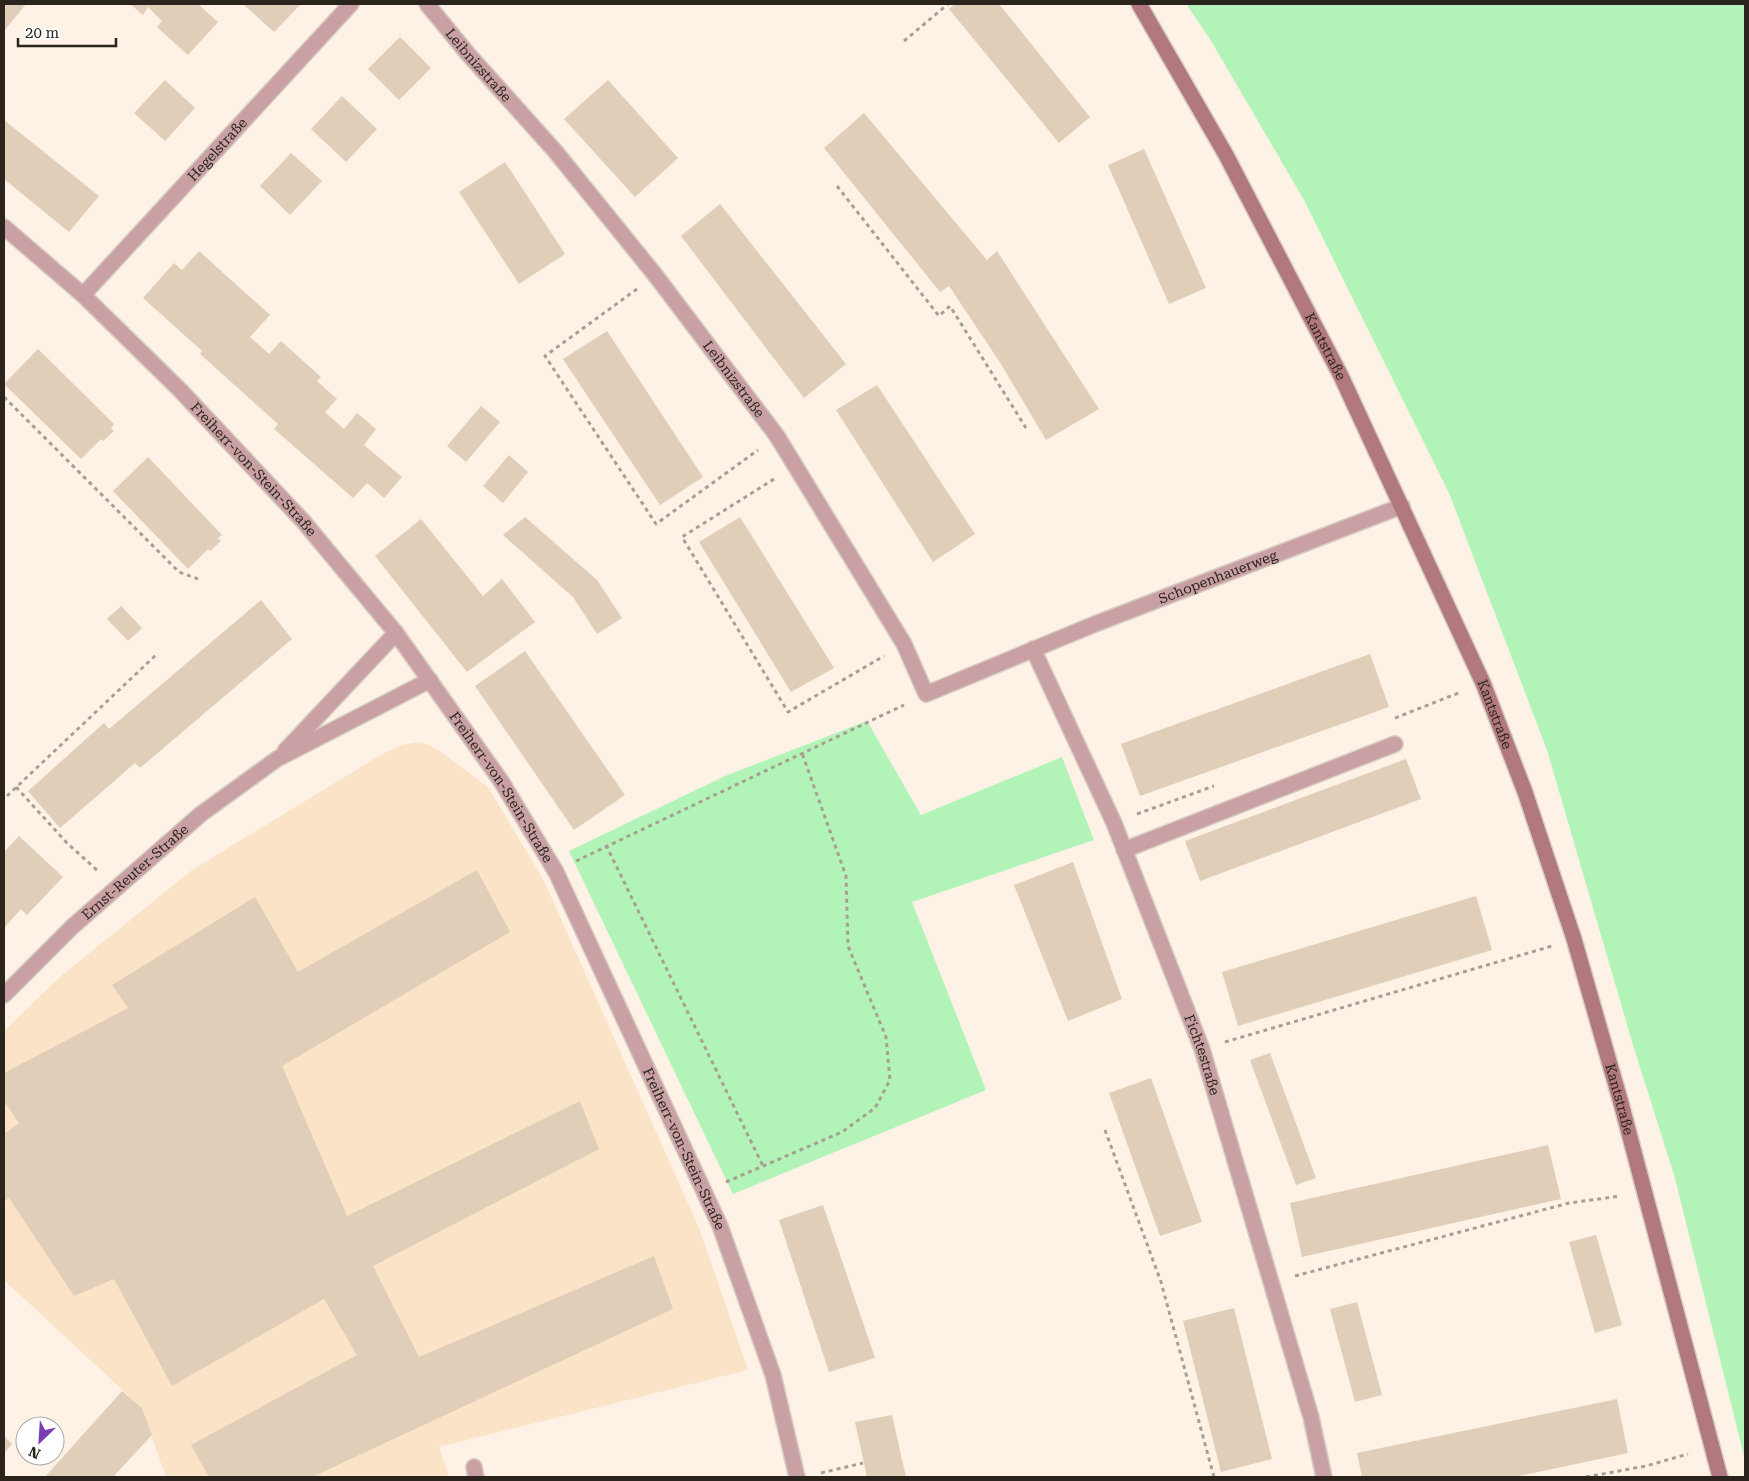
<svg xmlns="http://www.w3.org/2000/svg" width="1749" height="1481" font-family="'Roboto Serif',serif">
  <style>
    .built { fill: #fae3c6 }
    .green { fill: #b2f3b8 }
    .building { fill: #e0ceb8 }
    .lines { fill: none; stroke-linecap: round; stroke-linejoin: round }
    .lane-casing { stroke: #d7cdc1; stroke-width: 18 }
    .street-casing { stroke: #d7cdc1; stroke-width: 18 }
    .secondary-casing { stroke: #d7cdc1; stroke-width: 18 }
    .path { stroke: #a89f94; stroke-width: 3; stroke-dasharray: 4 4; stroke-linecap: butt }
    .lane { stroke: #c9a1a5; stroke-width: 15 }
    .street { stroke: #c9a1a5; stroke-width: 15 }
    .secondary { stroke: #b1797f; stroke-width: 15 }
    .labels { text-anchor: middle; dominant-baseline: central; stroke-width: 4; stroke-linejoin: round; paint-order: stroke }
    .street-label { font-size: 14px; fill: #2b241c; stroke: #fff }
  </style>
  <rect width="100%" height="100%" fill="#fdf2e5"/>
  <polygon class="built" points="420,742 437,749 488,787 543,879 699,1228 748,1370 439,1447 449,1477 166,1477 142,1408 4,1280 4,1031 60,977 192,870 384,753 402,745"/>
  <g class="green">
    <polygon points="1186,4 1745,4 1745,1460 1675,1178 1633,1045 1547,750 1449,493 1304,200 1210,39"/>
    <polygon points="867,721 921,815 1062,757 1094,840 912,902 986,1090 733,1194 569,851 725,776"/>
  </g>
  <g class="building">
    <polygon points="4,4 26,4 4,31"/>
    <polygon points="130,4 198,4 218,22 188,55 157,27 162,21 148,7 143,15"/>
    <polygon points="243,4 301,4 274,32"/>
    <polygon points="955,4 999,4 1090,117 1059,143 949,9"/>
    <polygon points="400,37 431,68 399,100 368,69"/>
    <polygon points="165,80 195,108 165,141 134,113"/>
    <polygon points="608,80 678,158 635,197 564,119"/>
    <polygon points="342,96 377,129 346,162 311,129"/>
    <polygon points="864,113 987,260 997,251 1099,409 1046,440 1001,364 949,286 940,292 824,148"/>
    <polygon points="4,120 99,196 69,232 4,179"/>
    <polygon points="1144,149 1206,288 1169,304 1108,165"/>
    <polygon points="291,153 322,181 290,215 260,186"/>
    <polygon points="505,162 565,254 519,284 459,192"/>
    <polygon points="720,204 846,364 804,398 681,236"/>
    <polygon points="199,251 270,315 250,337 269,354 281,341 321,377 317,381 337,399 325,412 344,429 357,413 376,429 364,445 402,477 384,498 367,483 353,498 274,429 278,424 200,354 202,351 143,298 174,263 182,270"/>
    <polygon points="607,331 703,477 660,505 563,359"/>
    <polygon points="38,349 114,424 111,428 114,431 103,441 101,439 81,459 4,384"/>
    <polygon points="877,385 975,534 933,562 836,410"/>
    <polygon points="481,406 500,422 466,462 447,446"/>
    <polygon points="509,455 528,472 503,503 483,486"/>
    <polygon points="148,457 222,535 218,538 221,541 210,551 208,549 188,569 113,491"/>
    <polygon points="525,517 597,580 622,618 597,634 573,597 503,535"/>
    <polygon points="740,517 834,668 791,692 699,542"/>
    <polygon points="421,519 483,596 502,579 535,622 467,672 375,556"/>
    <polygon points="261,600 292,639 140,768 135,763 60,828 28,791 104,723 109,729"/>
    <polygon points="121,606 142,628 128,641 107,619"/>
    <polygon points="525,651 625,795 574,830 475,686"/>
    <polygon points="1370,654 1389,707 1140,796 1121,744"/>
    <polygon points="1406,759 1421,799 1200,881 1185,841"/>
    <polygon points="19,836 63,877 27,915 21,909 4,928 4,852"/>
    <polygon points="1073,862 1122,999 1068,1021 1014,885"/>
    <polygon points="477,870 510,932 282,1066 347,1216 580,1101 599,1149 373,1266 419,1357 654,1256 673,1309 312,1477 209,1477 191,1445 357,1355 324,1299 172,1386 114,1279 74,1296 9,1198 4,1201 4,1134 19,1123 4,1101 4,1073 128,1008 112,985 255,897 298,972"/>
    <polygon points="1476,896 1492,950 1238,1026 1222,972"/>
    <polygon points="1270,1053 1316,1178 1296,1185 1250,1060"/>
    <polygon points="1151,1078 1202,1222 1160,1236 1109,1093"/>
    <polygon points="1548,1145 1561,1199 1302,1257 1290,1203"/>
    <polygon points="823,1205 875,1358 829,1372 779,1220"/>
    <polygon points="1596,1235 1622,1325 1595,1333 1569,1242"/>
    <polygon points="1357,1302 1382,1395 1355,1402 1330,1309"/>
    <polygon points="1234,1308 1272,1459 1221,1472 1183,1321"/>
    <polygon points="122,1391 142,1408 152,1435 113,1477 45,1477"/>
    <polygon points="1617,1399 1628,1453 1514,1477 1362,1477 1357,1453"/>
    <polygon points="892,1415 906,1477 867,1477 855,1422"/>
    <polygon points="4,1436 12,1444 4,1453"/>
  </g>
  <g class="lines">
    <g class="lane-casing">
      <g id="lane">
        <polyline points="1124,850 1395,744"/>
        <polyline points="474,1467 476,1477"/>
      </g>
    </g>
    <g class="street-casing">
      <g id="street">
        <path id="s1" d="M 427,4 L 468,54 L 555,151 L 656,276 L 777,436 L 904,644 L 926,694 L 1095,624 L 1402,506"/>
        <path id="s2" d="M 4,227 L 83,295 L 180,390 L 303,521 L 396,633 L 501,781 L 556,872 L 720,1226 L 773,1375 L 797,1477"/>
        <path id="s3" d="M 83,295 L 351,4"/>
        <path id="s4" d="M 1033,649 L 1114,823 L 1202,1049 L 1311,1417 L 1324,1477"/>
        <polyline points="285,751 396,633"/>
        <path id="s5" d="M 4,995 L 72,927 L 201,814 L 277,759 L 430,680"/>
      </g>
    </g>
    <g class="secondary-casing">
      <g id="secondary">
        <path id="s6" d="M 1139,4 L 1226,155 L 1341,376 L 1483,683 L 1525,792 L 1574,939 L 1621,1103 L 1720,1477"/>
      </g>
    </g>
    <g class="path">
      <polyline points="904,41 948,4"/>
      <polyline points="837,186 939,316 950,306 1026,428"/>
      <polyline points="637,289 545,356 656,524 758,450"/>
      <polyline points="4,397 179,572 198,579"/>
      <polyline points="774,479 682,537 788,712 884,656"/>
      <polyline points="1395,718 1461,692"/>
      <polyline points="16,787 67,843 99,872"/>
      <polyline points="7,796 157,654"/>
      <polyline points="1137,814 1214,786"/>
      <polyline points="606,845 763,1166"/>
      <polyline points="576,861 904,705"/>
      <polyline points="1225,1042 1552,946"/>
      <polyline points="1105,1130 1161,1282 1214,1477"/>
      <polyline points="726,1182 842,1132 875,1108 890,1080 886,1037 848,946 846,876 802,753"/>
      <polyline points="1295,1276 1569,1203 1621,1196"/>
      <polyline points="821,1473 863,1463"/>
      <polyline points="1586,1477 1646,1466 1688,1454"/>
    </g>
    <use href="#lane" class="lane"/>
    <use href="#street" class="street"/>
    <use href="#secondary" class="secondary"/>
  </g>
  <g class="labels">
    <g class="street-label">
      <text stroke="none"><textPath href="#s1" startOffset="80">Leibnizstraße</textPath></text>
      <text stroke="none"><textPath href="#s3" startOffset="198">Hegelstraße</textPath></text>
      <text stroke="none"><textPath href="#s6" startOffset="390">Kantstraße</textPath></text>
      <text stroke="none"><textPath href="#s1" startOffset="485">Leibnizstraße</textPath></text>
      <text stroke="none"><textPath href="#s2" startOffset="348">Freiherr-von-Stein-Straße</textPath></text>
      <text stroke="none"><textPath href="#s1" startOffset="1169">Schopenhauerweg</textPath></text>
      <text stroke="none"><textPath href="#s6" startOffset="795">Kantstraße</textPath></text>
      <text stroke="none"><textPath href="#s2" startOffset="752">Freiherr-von-Stein-Straße</textPath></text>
      <text stroke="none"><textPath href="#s5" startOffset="180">Ernst-Reuter-Straße</textPath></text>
      <text stroke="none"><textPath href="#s4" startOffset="440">Fichtestraße</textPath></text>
      <text stroke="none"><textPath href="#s6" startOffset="1200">Kantstraße</textPath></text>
      <text stroke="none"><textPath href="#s2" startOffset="1158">Freiherr-von-Stein-Straße</textPath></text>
    </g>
  </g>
  <rect width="1749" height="1481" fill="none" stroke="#2b241c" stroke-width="10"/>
  <g transform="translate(40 1441) rotate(205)"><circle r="24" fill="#ffffff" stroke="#aaa7a4"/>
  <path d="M0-4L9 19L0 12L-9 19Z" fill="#7a3eb4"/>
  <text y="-8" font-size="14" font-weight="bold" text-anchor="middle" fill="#2b241c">N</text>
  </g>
  <path d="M18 38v8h98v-8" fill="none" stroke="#2b241c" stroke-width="2.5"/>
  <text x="25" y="38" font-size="15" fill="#2b241c" stroke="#ffffff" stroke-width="4" paint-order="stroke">20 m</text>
</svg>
